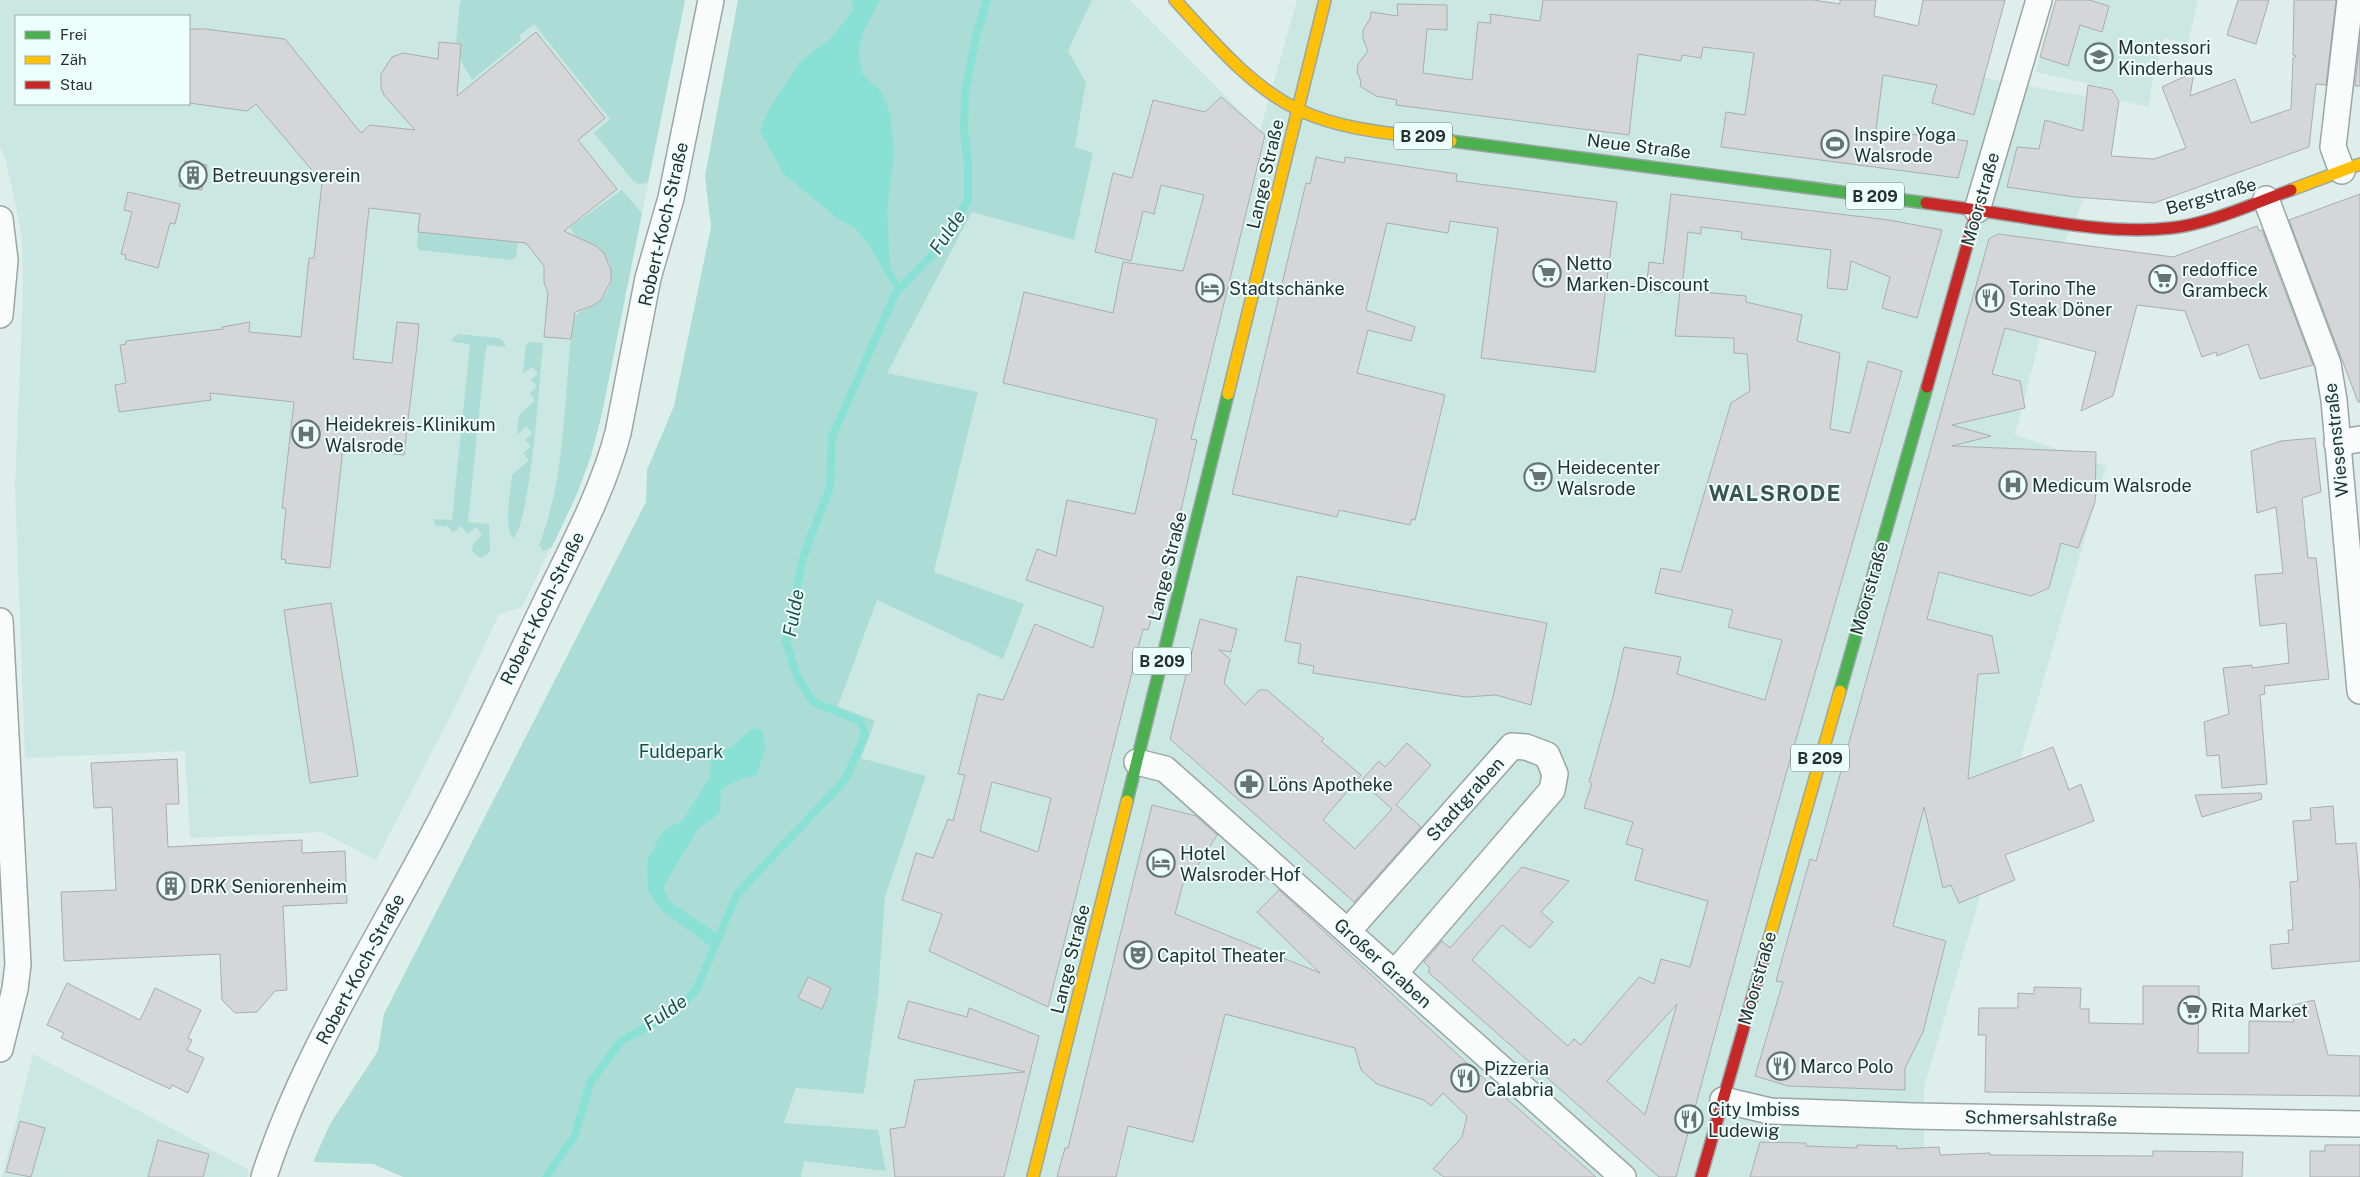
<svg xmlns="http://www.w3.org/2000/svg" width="2360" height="1177" font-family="'Public Sans',sans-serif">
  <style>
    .built { fill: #cae7e2; fill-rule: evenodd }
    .green { fill: #abddd6 }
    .water { fill: #89e1d5 }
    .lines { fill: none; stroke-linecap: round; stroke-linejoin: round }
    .stream { stroke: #89e1d5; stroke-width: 8 }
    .building { fill: #d4d6d7; stroke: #aaadad; fill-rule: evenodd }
    .street-casing { stroke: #9aa6a5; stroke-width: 28 }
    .fast-casing { stroke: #9aa6a5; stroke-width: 14 }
    .slow-casing { stroke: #9aa6a5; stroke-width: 14 }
    .jam-casing { stroke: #9aa6a5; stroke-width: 14 }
    .street { stroke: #fafcfc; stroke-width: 25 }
    .fast { stroke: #4caf50; stroke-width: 11 }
    .slow { stroke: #ffc107; stroke-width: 11 }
    .jam { stroke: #c62828; stroke-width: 11 }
    .labels { text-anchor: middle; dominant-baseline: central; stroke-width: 4; stroke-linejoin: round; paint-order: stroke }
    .shield { fill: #edfffc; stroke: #616f6c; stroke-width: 1 }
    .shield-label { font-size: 16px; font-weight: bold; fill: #25312f }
    .poi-label { font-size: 18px; fill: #25312f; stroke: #edfffc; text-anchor: start }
    .street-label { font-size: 18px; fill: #25312f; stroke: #edfffc }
    .park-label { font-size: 18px; fill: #184d46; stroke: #edfffc }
    .water-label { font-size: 19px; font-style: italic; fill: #1f534c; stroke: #edfffc }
    .district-label { font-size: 22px; font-weight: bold; letter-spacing: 1px; fill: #39534f; stroke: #edfffc }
  </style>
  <rect width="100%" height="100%" fill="#ddeeeb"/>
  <g class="built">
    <path d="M 0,0 L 685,0 L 602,413 L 591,456 L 576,496 L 522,607 L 499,614 L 456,705 L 376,860 L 322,832 L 190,838 L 185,751 L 25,758 L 15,486 L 23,293 L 22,235 L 6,162 L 0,147 ZM 16,16 L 189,16 L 189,104 L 16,104 Z"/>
    <polygon points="1092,0 1130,0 1260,131 1297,0 1551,0 2111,101 2078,214 2065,240 2015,435 2106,466 1924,1087 1924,1177 801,1177 803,1161 885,1170 784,1123 796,1088 864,1094 878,997 885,897 926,776 861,758 838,706 877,600 1003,659 1024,604 934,572 978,392 887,373 972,212 1074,240 1075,148 1086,82 1068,51"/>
    <polygon points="2056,0 2198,0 2188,43 2164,38 2151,88 2149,107 2121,101 2112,89 2036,72"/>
    <polygon points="33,1054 249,1170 247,1177 2,1177"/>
  </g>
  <g class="green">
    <polygon points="463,0 685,0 648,182 639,184 634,182 594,133 610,119 534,24 519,36 521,40 472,80 460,60 461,44 456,42 460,2"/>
    <polygon points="738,0 1092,0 1068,51 1086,82 1075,147 1093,153 1074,240 972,212 887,373 978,392 934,572 1024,604 1003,659 877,600 838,706 875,721 861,758 926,776 885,897 878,997 864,1094 796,1088 784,1123 878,1130 886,1171 804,1161 801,1177 403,1177 373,1164 313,1162 330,1124 378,1051 384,1014 646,502 647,470 674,406 711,227 705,176"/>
    <path d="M 622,190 L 642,213 L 602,413 L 591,456 L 576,496 L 552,547 L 543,551 L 539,545 C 567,475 563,396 573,322 C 577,309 587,310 596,304 C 613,293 616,272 605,255 C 599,246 591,247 582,242 C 577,239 573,232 570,227 Z"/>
    <polygon points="418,232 518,242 516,257 512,260 419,250 417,246"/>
    <polygon points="459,334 499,338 505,343 505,347 487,345 485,355 468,522 489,524 490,552 480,558 472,551 473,544 482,535 476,527 468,534 461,526 453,533 447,525 445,527 435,525 434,519 452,520 470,344 452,342 453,337"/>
    <path d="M 529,342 L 543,343 C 540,374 531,523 513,538 C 503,528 511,489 512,475 L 529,460 L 523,453 L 531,446 L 525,440 L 532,433 L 526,426 L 518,434 L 517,432 L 519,415 L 535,400 L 530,393 L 537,386 L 531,380 L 538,373 L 532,367 L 524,373 L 523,372 L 526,345 Z"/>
  </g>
  <g class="water">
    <polygon points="851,0 880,0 863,32 859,52 863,75 881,91 891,115 894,155 887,209 890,267 901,287 896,292 870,246 855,228 837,218 783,173 760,131 769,109 800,62 831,38 853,10"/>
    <polygon points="753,728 762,730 766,746 757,775 739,780 721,789 720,813 698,829 663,887 670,902 719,935 713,948 660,909 648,890 647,861 662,832 683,820 709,778 712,755 730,748"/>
  </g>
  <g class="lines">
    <polyline class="stream" points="546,1177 575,1135 590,1083 621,1041 678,1009 696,990 737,894 845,780 865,735 860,721 813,702 797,676 786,642 804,554 830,487 832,437 896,292 942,245 968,200 968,165 964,128 965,92 976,37 987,0"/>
  </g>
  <g class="building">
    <polygon points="1543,0 1813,0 1840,4 1840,0 1876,0 1874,16 1918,26 1923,0 2005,0 1974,115 1932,103 1937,85 1883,75 1876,130 1968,141 1958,178 1721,147 1726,112 1745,115 1754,53 1703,47 1701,58 1682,55 1681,61 1638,54 1629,135 1396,105 1397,100 1376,96 1360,86 1361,81 1357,72 1358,64 1368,51 1363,39 1363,30 1370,19 1371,12 1398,16 1397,4 1447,5 1447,30 1427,29 1423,73 1472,80 1478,22 1491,23 1490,14 1540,21"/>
    <polygon points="2056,0 2089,0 2109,6 2102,32 2080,25 2068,66 2040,57"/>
    <polygon points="2238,0 2269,0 2256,44 2227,35"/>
    <polygon points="2294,0 2336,0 2326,85 2316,84 2309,147 2154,203 2075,197 2007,187 2017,147 2039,149 2045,120 2083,131 2088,85 2112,90 2119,101 2111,156 2154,159 2186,148 2162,87 2194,72 2190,96 2235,79 2251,123 2291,109 2293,58 2296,56 2293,55"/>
    <polygon points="189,29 205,29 285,39 361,133 370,125 415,130 384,95 381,88 381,74 392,57 403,53 438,59 439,42 461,44 457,96 536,32 605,118 578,140 617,189 564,231 596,246 604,253 611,270 611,281 601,300 592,306 575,312 571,339 544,337 548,293 544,282 544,266 526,243 418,232 420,214 369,208 353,359 392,363 397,322 419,324 418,336 404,455 343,448 330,568 285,563 286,560 281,559 286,509 282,508 294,402 210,393 211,400 119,412 115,385 126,383 120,345 126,344 126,341 223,329 222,327 250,322 249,332 301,337 309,258 314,258 322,182 256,104 247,111 189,103"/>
    <polygon points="2360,39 2360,86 2355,86"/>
    <path d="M 1221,97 L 1265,135 L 1191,439 L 1197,440 L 1176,532 L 1148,630 L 1143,629 L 1048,1007 L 929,951 L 942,914 L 902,900 L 916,853 L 933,858 L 948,819 L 953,821 L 965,775 L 958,774 L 978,694 L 1003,700 L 1035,624 L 1093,648 L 1104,607 L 1026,580 L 1037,549 L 1056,556 L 1067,500 L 1135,514 L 1157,419 L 1003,383 L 1024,292 L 1113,313 L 1123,262 L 1183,271 L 1204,195 L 1161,185 L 1154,214 L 1143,211 L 1131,261 L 1095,252 L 1113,173 L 1132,178 L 1153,100 L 1205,112 ZM 992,782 L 1051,798 L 1038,852 L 980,831 Z"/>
    <polygon points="1316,157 1344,163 1345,157 1457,174 1456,181 1617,202 1595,372 1481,358 1498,228 1450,221 1448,233 1387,223 1366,310 1415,327 1411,341 1368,330 1357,373 1445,395 1415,520 1412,519 1410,525 1339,510 1337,517 1232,494 1306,183 1310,184"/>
    <polygon points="185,161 207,165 202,190 179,186"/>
    <polygon points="128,192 180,204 175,224 170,223 158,268 125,259 126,255 121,254 132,212 124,210"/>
    <polygon points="1671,194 1889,220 1942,230 1917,318 1882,308 1890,277 1851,261 1847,290 1827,288 1831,250 1741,239 1742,232 1701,227 1701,234 1688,232 1682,287 1659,293 1646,291 1649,262 1663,264"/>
    <polygon points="2360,194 2360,402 2358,402 2289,220"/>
    <polygon points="2257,226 2259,231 2262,230 2313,365 2260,379 2248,344 2217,356 2216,352 2202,357 2185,311 2137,305 2113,396 2081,411 2096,352 2005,328 1992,374 2020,381 2025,408 1952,425 1991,436 1952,446 2096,452 2095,502 2078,548 2061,543 2049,588 2031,596 1939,572 1927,619 1992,636 1999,673 1978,674 1968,779 2053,747 2069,790 2081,784 2094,821 2005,855 2015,880 1959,903 1951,885 1943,888 1924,807 1893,926 1946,941 1923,1032 1905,1068 1905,1090 1788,1086 1755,1076 1783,982 1776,981 1810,859 1816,861 1989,239 1998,234 2173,257"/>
    <path d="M 1680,290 L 1746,296 L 1746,302 L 1802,315 L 1797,341 L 1840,353 L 1830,429 L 1850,433 L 1868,361 L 1902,371 L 1786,774 L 1676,1177 L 1659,1177 L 1428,972 L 1430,968 L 1424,962 L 1442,941 L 1450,948 L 1522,867 L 1569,881 L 1541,912 L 1553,922 L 1530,948 L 1502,925 L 1472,960 L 1568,1046 L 1574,1039 L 1581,1045 L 1639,977 L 1654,984 L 1661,959 L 1690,967 L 1708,901 L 1635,880 L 1643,849 L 1626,844 L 1633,822 L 1584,808 L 1592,783 L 1589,782 L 1613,697 L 1624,647 L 1681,657 L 1677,674 L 1765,700 L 1782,640 L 1728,627 L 1733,610 L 1655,593 L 1661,568 L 1681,572 L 1731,403 L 1750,391 L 1747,354 L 1734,353 L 1734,338 L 1675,336 ZM 1677,1004 L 1645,1115 L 1607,1081 Z"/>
    <polygon points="2315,438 2321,492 2302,498 2308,558 2316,558 2329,679 2264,686 2265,694 2260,695 2267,784 2222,788 2219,755 2207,756 2204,722 2229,714 2223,668 2252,665 2252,668 2289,663 2286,623 2260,626 2255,575 2283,573 2276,507 2257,513 2251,451 2281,441"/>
    <polygon points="1297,576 1547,623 1531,705 1496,695 1465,697 1313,673 1314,666 1298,663 1301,644 1285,641"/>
    <polygon points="331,603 358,776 310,783 284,610"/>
    <polygon points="1200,619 1237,629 1231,652 1219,650 1230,659 1224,683 1245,705 1259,690 1267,690 1324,739 1321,741 1361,775 1323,820 1355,849 1392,809 1361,781 1379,761 1385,767 1407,743 1431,765 1396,805 1421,827 1354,902 1170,739"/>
    <polygon points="177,759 179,804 166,804 168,847 302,840 302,853 345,851 347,903 283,906 287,990 275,991 257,1012 235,1013 222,1000 220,954 64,961 61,892 116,890 112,807 94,808 91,763"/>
    <polygon points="2261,793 2262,799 2202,817 2195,795"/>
    <polygon points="1152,805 1196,816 1217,835 1195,870 1187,868 1175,914 1320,973 1257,912 1279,890 1481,1076 1596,1177 1444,1177 1433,1169 1462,1137 1467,1116 1443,1093 1431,1106 1424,1100 1377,1084 1361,1070 1355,1048 1225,1014 1193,1142 1128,1126 1116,1177 1057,1177 1065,1148 1068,1148"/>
    <polygon points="2333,806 2336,844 2356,843 2360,889 2360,961 2272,969 2270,945 2289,943 2288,930 2293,930 2290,882 2298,881 2293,821 2311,820 2310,808"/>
    <polygon points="808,977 831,988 822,1009 798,998"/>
    <polygon points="67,983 140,1020 155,988 201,1010 188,1038 192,1040 187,1050 204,1058 188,1093 172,1085 170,1089 61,1038 64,1033 47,1025"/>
    <polygon points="2143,986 2199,986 2198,1053 2249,1053 2249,1021 2294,1022 2290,1006 2314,1000 2328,1055 2360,1056 2360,1096 1985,1092 1986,1035 1978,1035 1979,1008 2018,1008 2018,993 2034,994 2034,987 2081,988 2080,1009 2089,1009 2089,1023 2143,1024"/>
    <polygon points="908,1001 967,1017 969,1008 1039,1036 1004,1177 895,1177 890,1129 905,1127 915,1080 1025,1072 898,1038"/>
    <polygon points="20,1121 45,1128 31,1177 6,1172"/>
    <polygon points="158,1140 209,1154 203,1177 148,1177"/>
    <polygon points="1760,1142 1806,1143 1806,1146 1857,1148 1857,1145 1897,1146 1897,1149 1939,1147 1940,1155 1990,1153 1990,1155 2153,1156 2153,1151 2243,1152 2242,1177 1750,1177"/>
    <polygon points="2325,1145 2360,1145 2360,1177 2310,1177 2310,1151 2325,1151"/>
  </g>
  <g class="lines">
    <g class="street-casing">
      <g id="street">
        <polyline points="2342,171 2333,147 2350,0"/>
        <polyline points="2266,199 2328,364 2334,400 2360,691"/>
        <polyline points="1977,210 2039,0"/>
        <polyline points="0,219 5,260 0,315"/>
        <polyline points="2337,443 2360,439"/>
        <polyline points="0,621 18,964 15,989 0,1049"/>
        <polyline points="1137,762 1165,769 1623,1177"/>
        <polyline points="1348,931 1512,746 1526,747 1547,755 1555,774 1552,790 1395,973"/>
        <polyline points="1723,1100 1770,1111 1913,1116 2360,1124"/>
        <path d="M 264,1177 C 300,1065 363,965 419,861 C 464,779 502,693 543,608 C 570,551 602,494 618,433 L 648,278 L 671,198 L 711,0"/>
      </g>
    </g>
    <g class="fast-casing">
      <g id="fast">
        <polyline points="1451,141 1926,203"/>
        <polyline points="1840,691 1927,387"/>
        <polyline points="1127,801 1228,394"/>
      </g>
    </g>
    <g class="slow-casing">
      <g id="slow">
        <path d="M 1175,0 C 1212,40 1249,86 1299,110 C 1346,132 1401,134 1451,141"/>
        <polyline points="1298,109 1325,0"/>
        <polyline points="2291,190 2360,164"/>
        <polyline points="1228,394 1298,109"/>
        <polyline points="1763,960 1840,691"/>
        <polyline points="1033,1177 1127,801"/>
      </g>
    </g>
    <g class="jam-casing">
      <g id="jam">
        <polyline points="1926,203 1977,210 1927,387"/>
        <path d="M 1977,210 C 2040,219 2107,235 2171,228 C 2210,224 2254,203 2291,190"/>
        <polyline points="1701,1177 1763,960"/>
      </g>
    </g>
    <use href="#street" class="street"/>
    <use href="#fast" class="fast"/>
    <use href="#slow" class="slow"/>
    <use href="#jam" class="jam"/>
  </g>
  <defs>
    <g id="school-ring" transform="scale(1.4375)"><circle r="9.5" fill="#edfffc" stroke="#657371" stroke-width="1.5"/><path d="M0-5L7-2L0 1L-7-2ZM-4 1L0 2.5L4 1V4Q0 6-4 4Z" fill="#657371"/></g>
    <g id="stadium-ring" transform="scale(1.4375)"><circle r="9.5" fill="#edfffc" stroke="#657371" stroke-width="1.5"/><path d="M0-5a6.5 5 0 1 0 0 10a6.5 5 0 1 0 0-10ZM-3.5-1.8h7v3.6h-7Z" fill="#657371"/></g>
    <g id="building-ring" transform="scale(1.4375)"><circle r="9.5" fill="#edfffc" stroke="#657371" stroke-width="1.5"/><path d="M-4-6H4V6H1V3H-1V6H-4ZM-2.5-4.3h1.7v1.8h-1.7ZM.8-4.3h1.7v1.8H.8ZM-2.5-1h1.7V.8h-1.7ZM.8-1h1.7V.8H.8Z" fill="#657371"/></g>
    <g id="supermarket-ring" transform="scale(1.4375)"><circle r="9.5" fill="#edfffc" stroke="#657371" stroke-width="1.5"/><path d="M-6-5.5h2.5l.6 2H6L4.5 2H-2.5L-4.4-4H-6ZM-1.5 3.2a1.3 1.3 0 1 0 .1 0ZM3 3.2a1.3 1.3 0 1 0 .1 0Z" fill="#657371"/></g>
    <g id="hotel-ring" transform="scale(1.4375)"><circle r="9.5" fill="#edfffc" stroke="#657371" stroke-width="1.5"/><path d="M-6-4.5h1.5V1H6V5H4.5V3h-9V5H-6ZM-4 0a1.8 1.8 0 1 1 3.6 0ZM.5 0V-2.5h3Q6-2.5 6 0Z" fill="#657371"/></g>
    <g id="restaurant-ring" transform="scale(1.4375)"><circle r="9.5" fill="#edfffc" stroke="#657371" stroke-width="1.5"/><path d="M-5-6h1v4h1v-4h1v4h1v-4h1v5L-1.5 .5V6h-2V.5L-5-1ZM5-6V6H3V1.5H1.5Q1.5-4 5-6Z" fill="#657371"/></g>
    <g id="hospital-ring" transform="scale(1.4375)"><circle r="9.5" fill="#edfffc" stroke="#657371" stroke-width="1.5"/><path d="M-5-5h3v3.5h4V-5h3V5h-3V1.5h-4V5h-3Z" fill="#657371"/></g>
    <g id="pharmacy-ring" transform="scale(1.4375)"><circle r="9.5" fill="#edfffc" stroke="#657371" stroke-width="1.5"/><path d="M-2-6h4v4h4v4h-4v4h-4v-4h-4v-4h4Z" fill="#657371"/></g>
    <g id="theatre-ring" transform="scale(1.4375)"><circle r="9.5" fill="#edfffc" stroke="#657371" stroke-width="1.5"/><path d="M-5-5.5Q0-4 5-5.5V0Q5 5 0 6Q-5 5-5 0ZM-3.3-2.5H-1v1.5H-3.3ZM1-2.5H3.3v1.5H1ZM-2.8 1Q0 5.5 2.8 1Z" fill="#657371"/></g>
  </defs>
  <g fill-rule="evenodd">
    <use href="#school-ring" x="2099" y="57"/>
    <use href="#stadium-ring" x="1835" y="144"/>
    <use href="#building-ring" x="193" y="175"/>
    <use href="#supermarket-ring" x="1547" y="273"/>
    <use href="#supermarket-ring" x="2163" y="279"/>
    <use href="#hotel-ring" x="1210" y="288"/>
    <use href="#restaurant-ring" x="1990" y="298"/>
    <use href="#hospital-ring" x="306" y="434"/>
    <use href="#supermarket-ring" x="1538" y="477"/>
    <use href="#hospital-ring" x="2013" y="485"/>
    <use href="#pharmacy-ring" x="1249" y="784"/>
    <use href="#hotel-ring" x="1161" y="863"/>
    <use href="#building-ring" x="171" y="886"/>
    <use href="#theatre-ring" x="1138" y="955"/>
    <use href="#supermarket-ring" x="2192" y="1010"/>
    <use href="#restaurant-ring" x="1781" y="1066"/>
    <use href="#restaurant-ring" x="1465" y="1078"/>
    <use href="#restaurant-ring" x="1689" y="1119"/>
  </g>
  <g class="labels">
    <g class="shield">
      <rect x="1394" y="122.5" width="58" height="27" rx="4"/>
      <rect x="1846" y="182.5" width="58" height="27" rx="4"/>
      <rect x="1133" y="647.5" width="58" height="27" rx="4"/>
      <rect x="1791" y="744.5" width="58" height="27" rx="4"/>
    </g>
    <g class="shield-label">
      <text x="1423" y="136">B 209</text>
      <text x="1875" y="196">B 209</text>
      <text x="1162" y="661">B 209</text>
      <text x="1820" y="758">B 209</text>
    </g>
    <g class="poi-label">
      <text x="2118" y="47">Montessori<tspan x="2118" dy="21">Kinderhaus</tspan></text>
      <text x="1854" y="134">Inspire Yoga<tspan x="1854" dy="21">Walsrode</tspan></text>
      <text x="212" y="175">Betreuungsverein</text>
      <text x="1566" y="263">Netto<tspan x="1566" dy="21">Marken-Discount</tspan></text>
      <text x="2182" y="269">redoffice<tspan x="2182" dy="21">Grambeck</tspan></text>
      <text x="1229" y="288">Stadtschänke</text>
      <text x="2009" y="288">Torino The<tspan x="2009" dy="21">Steak Döner</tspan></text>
      <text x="325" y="424">Heidekreis-Klinikum<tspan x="325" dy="21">Walsrode</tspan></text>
      <text x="1557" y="467">Heidecenter<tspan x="1557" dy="21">Walsrode</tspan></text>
      <text x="2032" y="485">Medicum Walsrode</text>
      <text x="1268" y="784">Löns Apotheke</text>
      <text x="1180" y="853">Hotel<tspan x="1180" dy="21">Walsroder Hof</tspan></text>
      <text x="190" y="886">DRK Seniorenheim</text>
      <text x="1157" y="955">Capitol Theater</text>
      <text x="2211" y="1010">Rita Market</text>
      <text x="1800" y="1066">Marco Polo</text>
      <text x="1484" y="1068">Pizzeria<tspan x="1484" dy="21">Calabria</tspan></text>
      <text x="1708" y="1109">City Imbiss<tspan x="1708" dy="21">Ludewig</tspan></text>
    </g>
    <g class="street-label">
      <text transform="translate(1639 146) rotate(7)">Neue Straße</text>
      <text transform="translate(1265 174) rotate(-77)">Lange Straße</text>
      <text transform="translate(2211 196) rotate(-16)">Bergstraße</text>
      <text transform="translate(1980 199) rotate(-74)">Moorstraße</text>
      <text transform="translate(663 224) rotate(-77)">Robert-Koch-Straße</text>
      <text transform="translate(2336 440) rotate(-96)">Wiesenstraße</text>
      <text transform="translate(1167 566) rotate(-76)">Lange Straße</text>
      <text transform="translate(1869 588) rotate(-74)">Moorstraße</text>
      <text transform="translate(542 608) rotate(-64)">Robert-Koch-Straße</text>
      <text transform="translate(1465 799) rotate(-48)">Stadtgraben</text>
      <text transform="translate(1070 959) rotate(-76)">Lange Straße</text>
      <text transform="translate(1383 963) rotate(42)">Großer Graben</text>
      <text transform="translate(360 969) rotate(-62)">Robert-Koch-Straße</text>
      <text transform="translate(1757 978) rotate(-74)">Moorstraße</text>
      <text transform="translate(2041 1118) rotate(1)">Schmersahlstraße</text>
    </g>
    <g class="park-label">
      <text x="681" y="751">Fuldepark</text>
    </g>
    <g class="water-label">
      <text transform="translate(947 232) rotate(-56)">Fulde</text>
      <text transform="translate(793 613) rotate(-80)">Fulde</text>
      <text transform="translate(665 1012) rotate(-35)">Fulde</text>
    </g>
    <g class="district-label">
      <text x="1775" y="493">WALSRODE</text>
    </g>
  </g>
  <rect x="15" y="15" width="175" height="90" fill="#edfffc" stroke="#9dadaa"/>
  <rect x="25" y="31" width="25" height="8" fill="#4caf50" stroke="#9dadaa"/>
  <text x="60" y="40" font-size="15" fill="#25312f">Frei</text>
  <rect x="25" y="56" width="25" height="8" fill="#ffc107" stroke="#9dadaa"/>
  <text x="60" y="65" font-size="15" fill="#25312f">Zäh</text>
  <rect x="25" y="81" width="25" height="8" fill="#c62828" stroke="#9dadaa"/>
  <text x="60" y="90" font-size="15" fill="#25312f">Stau</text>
</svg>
